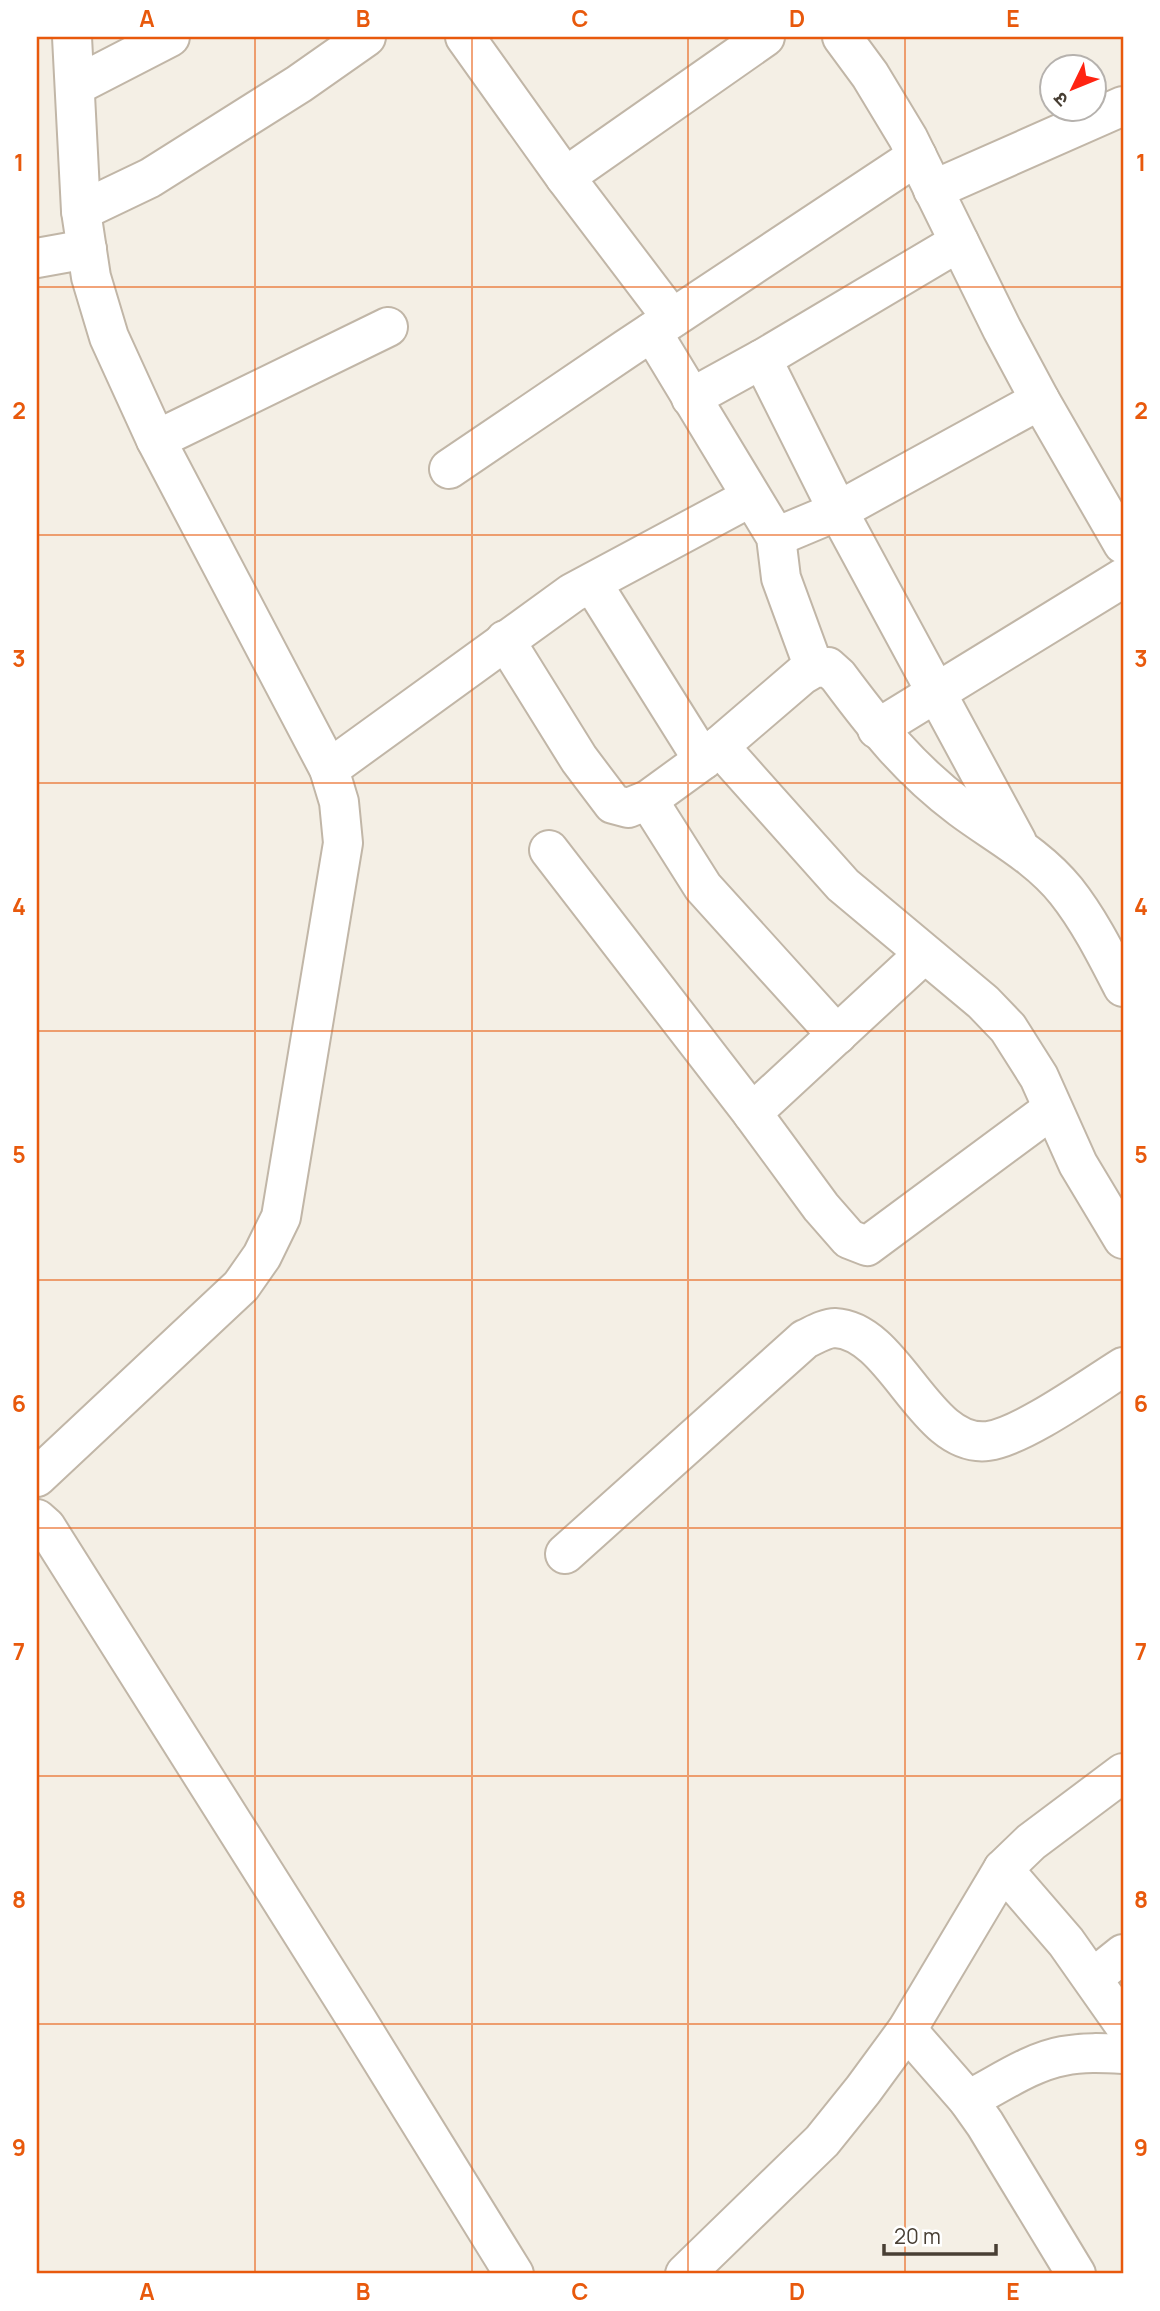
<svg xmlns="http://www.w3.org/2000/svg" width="1160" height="2311" font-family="Manrope,'Noto Sans Devanagari',sans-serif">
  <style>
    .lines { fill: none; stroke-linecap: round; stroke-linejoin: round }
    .minor-casing { stroke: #c1b6a7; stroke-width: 42 }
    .minor { stroke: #fff; stroke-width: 38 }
    .grid { fill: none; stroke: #e8590c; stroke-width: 2; stroke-opacity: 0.55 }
    .neatline { fill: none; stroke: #e8590c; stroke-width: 2.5 }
    .grid-label { font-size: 23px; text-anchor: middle; font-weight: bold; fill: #e8590c }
  </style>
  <rect width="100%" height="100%" fill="#f4efe5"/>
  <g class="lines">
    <g class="minor-casing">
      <g id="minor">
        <polyline points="465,37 565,177 672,318"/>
        <polyline points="842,37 870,75 908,138 1002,329 1040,400 1123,544"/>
        <polyline points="75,86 170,37"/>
        <polyline points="565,177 765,37"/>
        <polyline points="933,190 1123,106"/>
        <polyline points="81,211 150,178 299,84 366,37"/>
        <polyline points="37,258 87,249"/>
        <polyline points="652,332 776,537 781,578 814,668"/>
        <polyline points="762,359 838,511 1017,842"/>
        <polyline points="691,398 762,359 959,242"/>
        <polyline points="156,440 388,327"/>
        <polyline points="449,469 626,349 917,156"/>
        <polyline points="776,537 838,511 1040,400"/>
        <polyline points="592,583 703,760"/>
        <path d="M 505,640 L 579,759 L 613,804 L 628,808 L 648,800 L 703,760 L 802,675 L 814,668 L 828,667 L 838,676 C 876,727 909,769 961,808 C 997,835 1037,855 1066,891 C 1089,920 1106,954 1123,987"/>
        <polyline points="877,729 1123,578"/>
        <polyline points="719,746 843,885 983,1002 1008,1028 1039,1077 1078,1164 1123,1239"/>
        <polyline points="329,769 572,593 751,497"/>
        <polyline points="648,800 703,887 837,1035"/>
        <polyline points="549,850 752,1113 821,1207 849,1239 867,1246 1052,1109"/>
        <polyline points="752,1113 924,954"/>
        <polyline points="37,1477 241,1286 262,1256 281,1217 343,843 339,802 329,769 156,440 109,337 91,277 81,211 72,37"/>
        <polyline points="37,1519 46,1527 357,2020 514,2274"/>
        <path d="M 565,1554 L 805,1339 C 814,1335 826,1328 835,1328 C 896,1331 925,1449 988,1441 C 1023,1436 1091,1387 1123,1367"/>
        <polyline points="1003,1869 1066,1942 1123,2023"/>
        <polyline points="1093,1978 1123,1954"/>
        <polyline points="907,2030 968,2100 985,2124 1076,2274"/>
        <path d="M 968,2100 C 998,2085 1030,2062 1063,2056 C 1083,2052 1103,2053 1123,2054"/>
        <polyline points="685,2274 822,2141 863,2090 907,2030 1003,1869 1031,1842 1123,1773"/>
      </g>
    </g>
    <use href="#minor" class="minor"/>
  </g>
  <path class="grid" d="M 255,37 L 255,2274M 472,37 L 472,2274M 688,37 L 688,2274M 905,37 L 905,2274M 37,287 L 1123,287M 37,535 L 1123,535M 37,783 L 1123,783M 37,1031 L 1123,1031M 37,1280 L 1123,1280M 37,1528 L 1123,1528M 37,1776 L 1123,1776M 37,2024 L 1123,2024"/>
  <rect width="1160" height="2311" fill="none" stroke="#ffffff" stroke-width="77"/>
  <g transform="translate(1073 88) rotate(227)"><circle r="33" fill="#ffffff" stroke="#b6b2ae" stroke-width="2"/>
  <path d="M0-5L12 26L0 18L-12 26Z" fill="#ff2412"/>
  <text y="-10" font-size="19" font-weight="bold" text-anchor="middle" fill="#483f34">उ</text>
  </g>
  <path d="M884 2244v10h112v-10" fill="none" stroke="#483f34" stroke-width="3.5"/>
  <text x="894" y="2244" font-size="21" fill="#483f34" stroke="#ffffff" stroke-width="5" paint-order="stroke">20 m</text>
  <rect x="38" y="38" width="1084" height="2234" class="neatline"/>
  <g class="grid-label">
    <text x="147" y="27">A</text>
    <text x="363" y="27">B</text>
    <text x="580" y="27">C</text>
    <text x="797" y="27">D</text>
    <text x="1013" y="27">E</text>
    <text x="19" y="171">1</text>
    <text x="1141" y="171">1</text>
    <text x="19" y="419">2</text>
    <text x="1141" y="419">2</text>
    <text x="19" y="667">3</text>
    <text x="1141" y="667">3</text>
    <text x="19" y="915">4</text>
    <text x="1141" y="915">4</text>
    <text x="19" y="1163">5</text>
    <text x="1141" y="1163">5</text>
    <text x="19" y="1412">6</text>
    <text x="1141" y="1412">6</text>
    <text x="19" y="1660">7</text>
    <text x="1141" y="1660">7</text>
    <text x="19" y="1908">8</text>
    <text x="1141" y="1908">8</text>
    <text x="19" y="2156">9</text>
    <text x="1141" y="2156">9</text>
    <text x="147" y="2300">A</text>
    <text x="363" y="2300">B</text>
    <text x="580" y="2300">C</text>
    <text x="797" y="2300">D</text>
    <text x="1013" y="2300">E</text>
  </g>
</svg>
